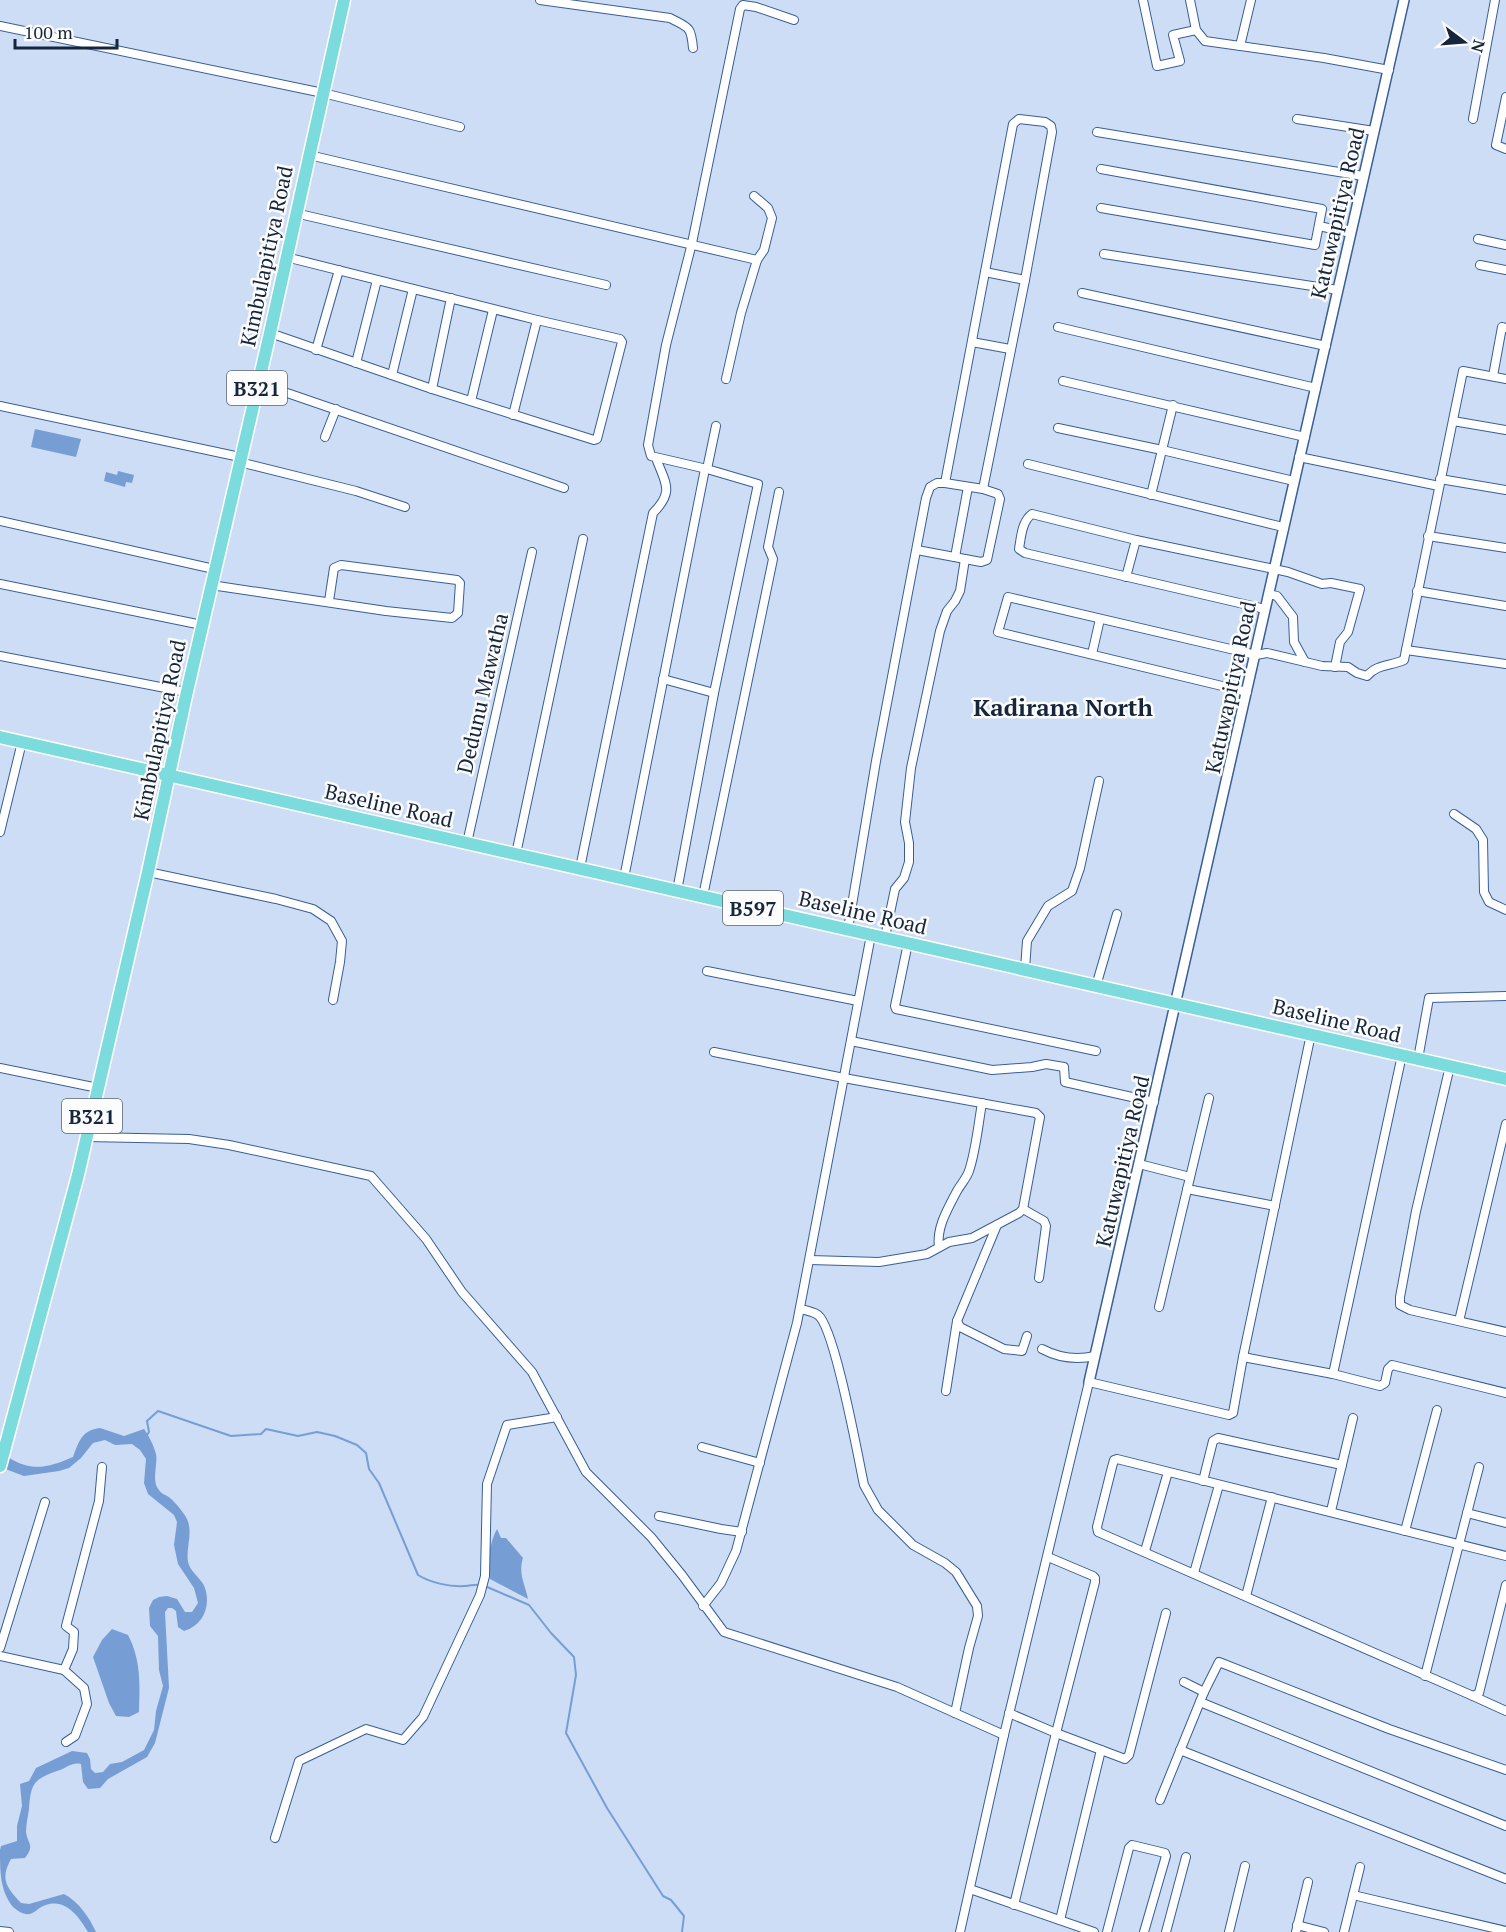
<svg xmlns="http://www.w3.org/2000/svg" width="1506" height="1932" font-family="'PT Serif',serif">
  <style>
    .water { fill: #779ed4 }
    .lines { fill: none; stroke-linecap: round; stroke-linejoin: round }
    .stream { stroke: #779ed4; stroke-width: 2 }
    .minor-casing { stroke: #395f94; stroke-width: 10 }
    .tertiary-casing { stroke: #395f94; stroke-width: 12 }
    .primary-casing { stroke: #fff; stroke-width: 15 }
    .minor { stroke: #fff; stroke-width: 8 }
    .tertiary { stroke: #fff; stroke-width: 9 }
    .primary { stroke: #7cdbdc; stroke-width: 12 }
    .labels { text-anchor: middle; dominant-baseline: central; stroke-width: 5; stroke-linejoin: round; paint-order: stroke }
    .shield { fill: #fcfcfc; stroke: #5a6676; stroke-width: 1.5 }
    .shield-label { font-size: 20px; font-weight: bold; fill: #15263c }
    .street-label { font-size: 21px; fill: #15263c; stroke: #fcfcfc }
    .quarter-label { font-size: 24px; font-weight: bold; fill: #15263c; stroke: #fcfcfc }
  </style>
  <rect width="100%" height="100%" fill="#ccddf5"/>
  <g class="water">
    <polygon points="35,429 81,439 76,457 31,447"/>
    <polygon points="118,471 134,475 132,483 126,482 125,487 104,481 106,472 117,475"/>
    <path d="M 100,1428 L 124,1436 L 144,1429 C 149,1436 154,1446 156,1454 C 158,1465 151,1481 159,1490 C 161,1494 167,1495 170,1498 C 175,1502 184,1513 187,1519 C 194,1534 184,1551 189,1565 C 192,1573 202,1579 205,1588 C 211,1607 203,1625 184,1631 L 178,1627 L 176,1611 L 172,1608 L 168,1608 L 165,1612 L 169,1688 L 155,1743 L 147,1757 L 108,1779 L 100,1788 L 88,1789 L 83,1782 L 81,1764 C 72,1762 68,1767 60,1770 C 34,1779 31,1782 29,1809 C 28,1816 26,1825 26,1832 C 28,1845 35,1845 25,1858 L 11,1859 C 0,1879 6,1887 21,1903 L 29,1904 L 64,1894 C 79,1902 89,1917 96,1932 L 88,1932 C 79,1917 66,1898 46,1905 C 40,1906 35,1913 30,1914 C 23,1915 18,1911 13,1907 C 0,1891 0,1871 0,1850 L 1,1846 L 17,1841 L 17,1826 L 22,1806 L 20,1784 L 29,1781 L 36,1768 L 72,1751 L 87,1753 L 90,1759 L 91,1769 L 95,1773 L 103,1772 L 110,1764 L 122,1762 L 144,1750 L 154,1730 L 156,1711 L 163,1686 L 159,1670 L 158,1636 L 150,1626 L 149,1608 L 153,1600 L 159,1597 L 167,1596 L 177,1599 L 185,1612 L 192,1612 L 198,1603 L 194,1588 L 178,1564 L 174,1545 L 177,1522 L 174,1515 L 148,1494 L 144,1483 L 146,1459 L 140,1450 L 132,1444 L 115,1445 L 105,1440 L 93,1443 L 81,1458 L 69,1468 L 59,1471 L 24,1476 L 0,1467 L 8,1457 C 31,1472 48,1468 73,1457 C 79,1441 82,1430 100,1428 Z"/>
    <path d="M 497,1529 L 501,1538 L 506,1538 L 523,1558 C 518,1574 525,1584 528,1599 L 490,1579 C 487,1563 489,1544 497,1529 Z"/>
    <path d="M 112,1629 L 128,1635 C 141,1660 140,1684 139,1712 L 129,1717 L 116,1716 L 109,1703 L 93,1657 L 102,1640 Z"/>
  </g>
  <g class="lines">
    <g class="stream">
      <path d="M 147,1435 L 149,1432 L 147,1421 L 158,1411 L 231,1436 L 261,1434 L 266,1429 L 298,1436 L 317,1432 L 335,1436 L 357,1445 L 366,1453 L 369,1469 L 379,1483 L 418,1575 C 431,1583 450,1587 465,1586 C 470,1586 475,1584 480,1585"/>
      <polyline points="485,1586 529,1605 551,1633 574,1657 576,1675 566,1733 607,1808 663,1896 671,1900 684,1916 682,1932"/>
    </g>
    <g class="minor-casing">
      <g id="minor">
        <path d="M 540,0 L 670,18 C 689,28 691,26 693,48"/>
        <polyline points="1143,0 1157,66 1180,61 1173,35 1196,30"/>
        <polyline points="1190,0 1196,30 1205,41 1324,58 1389,70"/>
        <polyline points="0,26 323,93 460,127"/>
        <polyline points="1240,46 1251,0"/>
        <polyline points="1506,97 1496,145 1506,149"/>
        <polyline points="1297,119 1374,131"/>
        <polyline points="1473,119 1495,0"/>
        <polyline points="1097,132 1363,176"/>
        <polyline points="309,155 757,260"/>
        <polyline points="1101,208 1315,245 1322,209 1101,169"/>
        <polyline points="295,213 606,285"/>
        <polyline points="1319,226 1351,233"/>
        <polyline points="1478,239 1506,245"/>
        <polyline points="1104,254 1338,290"/>
        <polyline points="1480,265 1506,270"/>
        <polyline points="985,272 1025,280"/>
        <polyline points="1082,293 1326,346"/>
        <polyline points="1058,327 1316,388"/>
        <polyline points="270,333 432,389 594,440 597,439 622,342 620,339 537,320 286,257"/>
        <polyline points="972,342 1010,349"/>
        <polyline points="316,350 339,270"/>
        <polyline points="356,363 377,280"/>
        <polyline points="392,375 413,289"/>
        <polyline points="1493,376 1502,327 1506,328"/>
        <polyline points="726,379 741,313 757,260 764,250 772,218 768,208 754,196"/>
        <polyline points="1506,379 1463,371 1406,650 1506,664"/>
        <polyline points="1063,381 1305,437"/>
        <polyline points="258,383 564,488"/>
        <polyline points="432,389 451,298"/>
        <polyline points="471,401 493,310"/>
        <polyline points="0,406 240,457"/>
        <polyline points="513,415 537,320"/>
        <polyline points="1453,421 1506,430"/>
        <polyline points="1058,428 1162,450 1294,481"/>
        <polyline points="325,437 336,409"/>
        <polyline points="1299,457 1439,486"/>
        <polyline points="239,462 356,491 405,507"/>
        <polyline points="1028,464 1283,527"/>
        <polyline points="707,469 716,426"/>
        <polyline points="1440,479 1506,490"/>
        <polyline points="1151,495 1173,405"/>
        <polyline points="0,521 214,569"/>
        <polyline points="1428,536 1506,548"/>
        <polyline points="917,550 981,562 987,560 1000,499 998,494 983,489"/>
        <polyline points="955,557 968,487"/>
        <polyline points="1126,577 1136,540"/>
        <polyline points="0,584 202,625"/>
        <polyline points="211,585 386,611 452,618 458,613 460,583 457,580 341,565 334,568 329,601"/>
        <polyline points="1417,591 1506,606"/>
        <polyline points="1269,594 1277,596 1293,617 1294,642 1305,662"/>
        <path d="M 1265,609 L 1025,553 L 1019,549 C 1021,537 1022,521 1032,514 L 1136,540 L 1288,572 L 1322,584 L 1331,583 L 1360,589 L 1348,632 L 1340,642 L 1335,667"/>
        <polyline points="1092,654 1100,619"/>
        <polyline points="0,656 186,692"/>
        <polyline points="663,679 714,693"/>
        <path d="M 1247,692 L 998,632 L 1008,597 L 1256,655 L 1267,653 L 1322,666 L 1348,667 L 1357,673 L 1367,676 C 1377,664 1391,666 1404,660 L 1406,650"/>
        <polyline points="1454,814 1476,829 1483,840 1484,892 1489,902 1506,910"/>
        <polyline points="0,832 22,742"/>
        <polyline points="467,843 532,552"/>
        <polyline points="516,854 583,539"/>
        <path d="M 580,868 L 653,513 C 675,491 665,483 656,458"/>
        <polyline points="148,872 276,899 313,909 331,921 342,941 340,962 333,1000"/>
        <polyline points="624,878 705,469"/>
        <polyline points="677,891 714,693 758,484 707,469 651,456 648,445 666,345 692,243 740,9 743,5 756,7 794,20"/>
        <polyline points="703,896 773,559 768,547 779,492"/>
        <polyline points="848,929 876,761 926,498 930,487 937,483 945,483 983,489 1025,280 1052,132 1051,126 1045,122 1019,119 1013,124 945,483"/>
        <polyline points="885,937 895,889 904,878 909,862 909,843 905,822 911,768 940,631 947,611 955,601 960,591 965,559"/>
        <polyline points="908,943 895,1006 896,1009 1096,1051"/>
        <polyline points="1025,969 1027,941 1048,906 1072,891 1080,868 1099,781"/>
        <polyline points="707,971 858,1001"/>
        <polyline points="1096,986 1117,914"/>
        <polyline points="851,1041 992,1070 1032,1067 1046,1064 1064,1067 1065,1082 1154,1102"/>
        <polyline points="714,1052 844,1078 1036,1113 1040,1117 1023,1209 1019,1213 972,1238 949,1242 927,1254 879,1262 810,1260"/>
        <polyline points="1418,1059 1429,998 1506,996"/>
        <polyline points="1450,1066 1416,1211 1400,1297 1400,1305 1410,1310 1506,1332"/>
        <polyline points="0,1068 98,1088"/>
        <polyline points="87,1137 189,1139 229,1145 371,1176 426,1239 462,1292 532,1372 586,1472 651,1537 682,1575 724,1632 897,1687 1004,1735"/>
        <polyline points="1139,1164 1190,1177"/>
        <polyline points="1187,1189 1275,1206"/>
        <polyline points="1023,1209 1044,1221 1046,1226 1039,1278"/>
        <path d="M 939,1247 C 936,1228 948,1208 957,1191 C 961,1184 966,1179 969,1171 C 976,1150 978,1126 982,1103"/>
        <polyline points="1159,1307 1209,1098"/>
        <path d="M 800,1309 C 805,1310 814,1312 818,1315 C 835,1328 858,1457 864,1485 L 878,1510 L 913,1545 L 945,1563 L 956,1572 L 977,1606 L 978,1616 L 969,1648 L 955,1713"/>
        <polyline points="957,1321 960,1327 1004,1349 1022,1351 1027,1336"/>
        <polyline points="1459,1321 1506,1124"/>
        <path d="M 1042,1349 C 1059,1358 1077,1360 1095,1356"/>
        <polyline points="1243,1357 1333,1374 1380,1386 1385,1383 1388,1369 1392,1365 1506,1393"/>
        <polyline points="1333,1374 1402,1055"/>
        <polyline points="946,1391 957,1321 997,1225"/>
        <polyline points="702,1447 760,1463"/>
        <polyline points="1203,1481 1213,1441 1218,1438 1342,1465"/>
        <polyline points="1331,1511 1353,1418"/>
        <polyline points="1467,1513 1506,1523"/>
        <polyline points="659,1516 721,1529 742,1532"/>
        <polyline points="1405,1531 1437,1410"/>
        <polyline points="1145,1551 1168,1472"/>
        <polyline points="1506,1556 1117,1459 1114,1460 1112,1467 1097,1527 1098,1532 1473,1696 1479,1693 1506,1585"/>
        <polyline points="1194,1573 1219,1485"/>
        <polyline points="1246,1596 1272,1497"/>
        <polyline points="703,1606 721,1583 736,1551 797,1323 871,935"/>
        <polyline points="0,1648 45,1502"/>
        <polyline points="0,1656 64,1670"/>
        <polyline points="1425,1676 1479,1467"/>
        <polyline points="1184,1682 1204,1692"/>
        <polyline points="1473,1696 1506,1711"/>
        <polyline points="1200,1702 1506,1826"/>
        <polyline points="1009,1713 1056,1733 1125,1759 1129,1755 1166,1613"/>
        <polyline points="66,1742 75,1736 87,1704 84,1688 64,1670 73,1649 74,1632 66,1626 99,1501 102,1467"/>
        <polyline points="1180,1750 1506,1879"/>
        <polyline points="1160,1800 1204,1692 1219,1662 1389,1729 1506,1770"/>
        <polyline points="275,1838 299,1761 366,1729 403,1740 423,1717 480,1595 485,1576 487,1484 507,1425 557,1417"/>
        <polyline points="970,1889 1094,1932"/>
        <polyline points="1353,1895 1506,1931"/>
        <polyline points="1014,1905 1056,1733 1095,1582 1095,1578 1093,1576 1048,1557"/>
        <polyline points="1060,1920 1101,1750"/>
        <polyline points="1297,1925 1324,1932"/>
        <polyline points="0,1931 9,1932"/>
        <polyline points="960,1932 1004,1735 1089,1382 1229,1415 1233,1413 1243,1357 1311,1034"/>
        <polyline points="1107,1932 1129,1848 1132,1845 1165,1853 1166,1856 1144,1932"/>
        <polyline points="1166,1932 1186,1857"/>
        <polyline points="1229,1932 1245,1866"/>
        <polyline points="1296,1932 1308,1882"/>
        <polyline points="1344,1932 1360,1867"/>
      </g>
    </g>
    <g class="tertiary-casing">
      <polyline id="tertiary" points="1089,1382 1404,0"/>
    </g>
    <g class="primary-casing">
      <g id="primary">
        <polyline points="0,737 1506,1079"/>
        <polyline points="0,1466 78,1175 148,872 186,696 270,333 344,0"/>
      </g>
    </g>
    <use href="#minor" class="minor"/>
    <use href="#tertiary" class="tertiary"/>
    <use href="#primary" class="primary"/>
  </g>
  <g class="labels">
    <g class="shield">
      <rect x="227" y="371" width="60" height="34" rx="4.5"/>
      <rect x="723" y="891" width="60" height="34" rx="4.5"/>
      <rect x="62" y="1099" width="60" height="34" rx="4.5"/>
    </g>
    <g class="shield-label">
      <text x="257" y="388">B321</text>
      <text x="753" y="908">B597</text>
      <text x="92" y="1116">B321</text>
    </g>
    <g class="street-label">
      <text transform="translate(1337 213) rotate(-77)">Katuwapitiya Road</text>
      <text transform="translate(266 256) rotate(-78)">Kimbulapitiya Road</text>
      <text transform="translate(1230 687) rotate(-78)">Katuwapitiya Road</text>
      <text transform="translate(482 693) rotate(-77)">Dedunu Mawatha</text>
      <text transform="translate(159 730) rotate(-78)">Kimbulapitiya Road</text>
      <text transform="translate(389 805) rotate(13)">Baseline Road</text>
      <text transform="translate(863 912) rotate(13)">Baseline Road</text>
      <text transform="translate(1337 1020) rotate(13)">Baseline Road</text>
      <text transform="translate(1122 1161) rotate(-77)">Katuwapitiya Road</text>
    </g>
    <g class="quarter-label">
      <text x="1063" y="707">Kadirana North</text>
    </g>
  </g>
  <g transform="translate(1464 42) rotate(106)" stroke="#fcfcfc" stroke-width="4.5" paint-order="stroke">
  <path d="M0-4.5L10 22L0 15L-10 22Z" fill="#15263c"/>
  <text y="-9" font-size="16" font-weight="bold" text-anchor="middle" fill="#15263c">N</text>
  </g>
  <path d="M15 39v9h102v-9" fill="none" stroke="#15263c" stroke-width="3"/>
  <text x="24" y="39" font-size="18" fill="#15263c" stroke="#fcfcfc" stroke-width="4.5" paint-order="stroke">100 m</text>
</svg>
